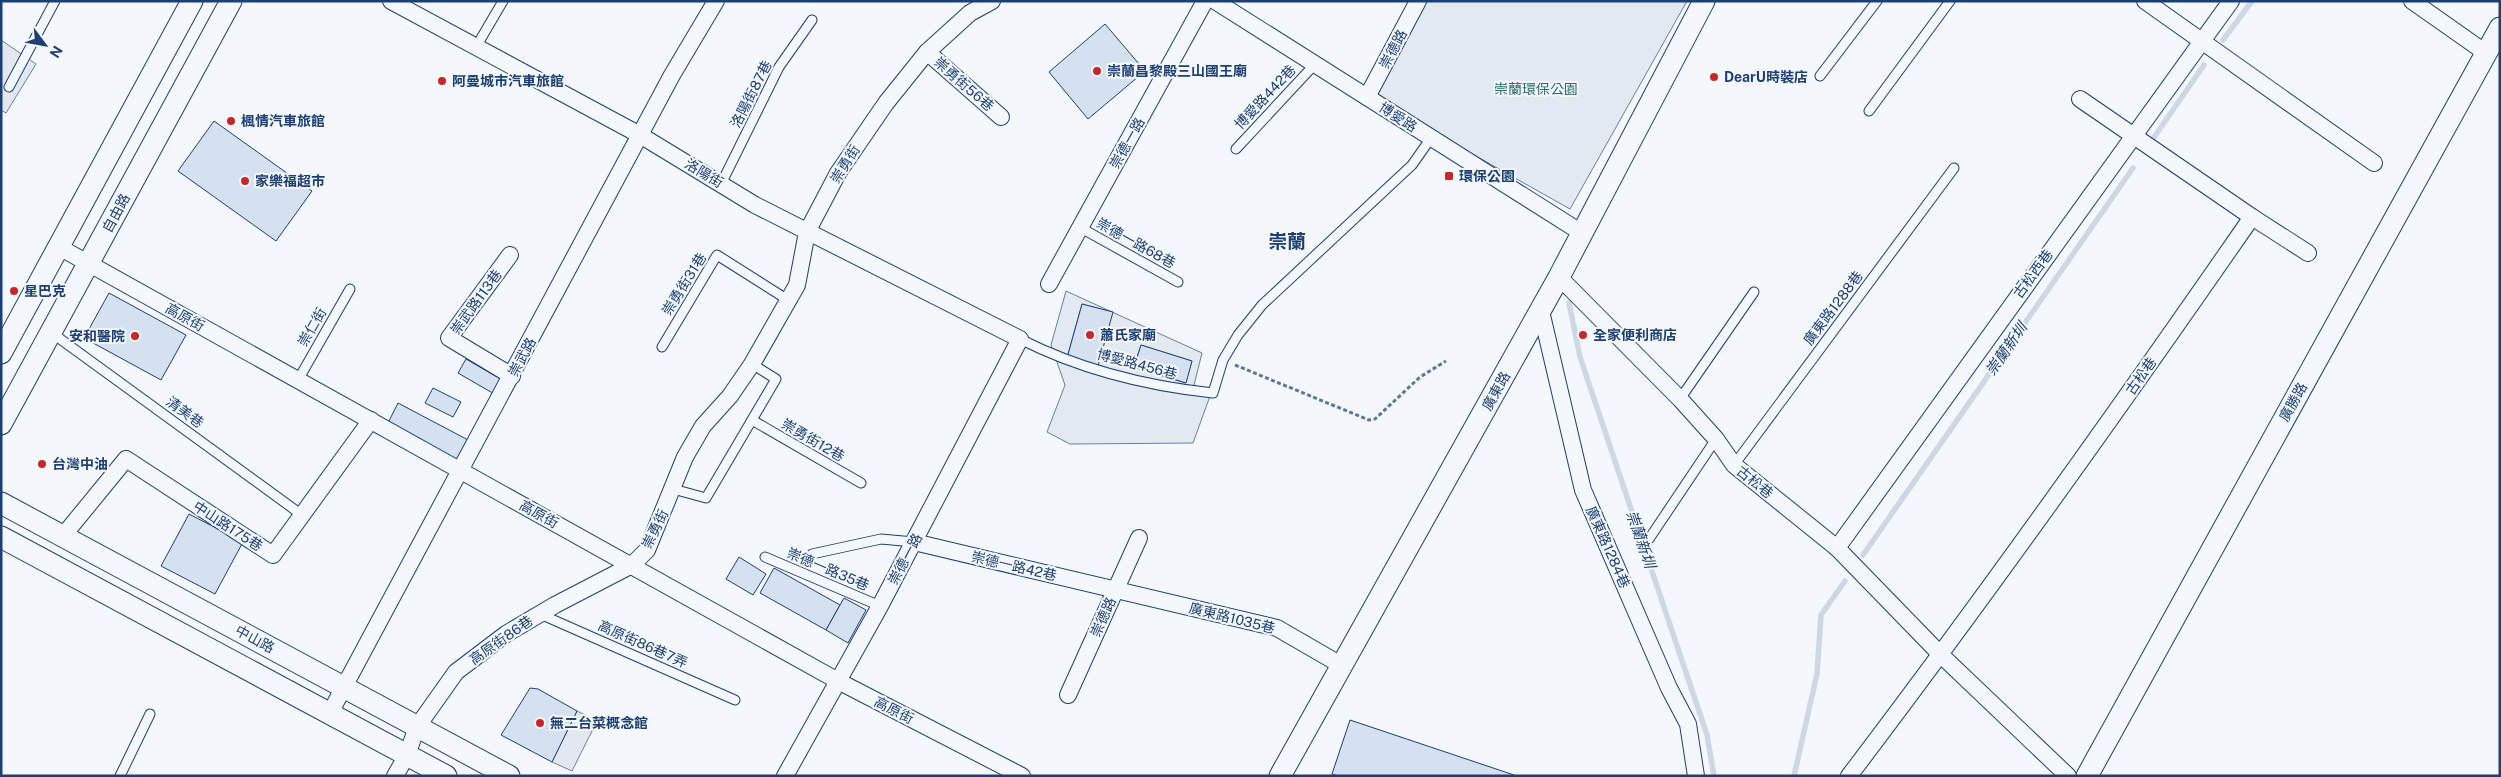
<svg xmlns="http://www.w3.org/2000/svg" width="2501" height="777" font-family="'Public Sans','Noto Sans TC',sans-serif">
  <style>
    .green { fill: #e3e9f0; stroke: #687fa3; fill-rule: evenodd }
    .parking { fill: #e3e8f0; stroke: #687fa3 }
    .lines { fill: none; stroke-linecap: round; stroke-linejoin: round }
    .stream { stroke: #cfd7e4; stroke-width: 5.5 }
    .building { fill: #d5e0f0; stroke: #1d3f73 }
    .service-casing { stroke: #1d3f73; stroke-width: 11 }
    .minor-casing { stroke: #1d3f73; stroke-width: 18 }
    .tertiary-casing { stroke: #1d3f73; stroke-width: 23 }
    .path { stroke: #5e769c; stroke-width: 3; stroke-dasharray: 4 2.5; stroke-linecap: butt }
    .service { stroke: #f4f7fb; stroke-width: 9 }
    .minor { stroke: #f4f7fb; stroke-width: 16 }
    .tertiary { stroke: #f4f7fb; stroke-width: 21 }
    .poi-dot { fill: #c62828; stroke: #f4f7fb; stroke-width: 2 }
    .labels { text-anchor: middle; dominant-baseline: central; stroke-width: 4; stroke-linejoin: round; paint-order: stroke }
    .street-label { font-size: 14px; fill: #1d3f73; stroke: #f4f7fb }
    .poi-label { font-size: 14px; font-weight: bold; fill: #1d3f73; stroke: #f4f7fb; text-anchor: start }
    .park-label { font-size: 14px; fill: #2c6c60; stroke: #f4f7fb }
    .water-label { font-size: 15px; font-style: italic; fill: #1d3f73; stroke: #f4f7fb }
    .district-label { font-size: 19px; font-weight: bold; fill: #1d3f73; stroke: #f4f7fb }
  </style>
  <rect width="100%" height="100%" fill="#f4f7fb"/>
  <g class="green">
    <polygon points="1427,1 1687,1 1570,209 1373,98"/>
    <path d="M 1066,291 L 1202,353 L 1194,385 L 1210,396 L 1193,443 L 1070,444 L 1047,432 L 1065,385 L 1051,345 ZM 1082,304 L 1112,312 L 1067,358 ZM 1141,345 L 1192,361 L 1185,383 L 1134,366 Z"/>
  </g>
  <g class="parking">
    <polygon points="1,40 36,64 6,113 1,110"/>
    <polygon points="577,711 597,721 572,771 552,762"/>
  </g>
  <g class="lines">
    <g class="stream">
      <polyline points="2223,40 2252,1"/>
      <polyline points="2150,143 2204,65"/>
      <polyline points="1569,303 1580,357 1707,735 1714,776"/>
      <polyline points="1863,555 2133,168"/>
      <polyline points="1794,776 1817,674 1821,615 1845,581"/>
    </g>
  </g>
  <g class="building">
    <polygon points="1105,24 1145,71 1088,119 1049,72"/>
    <polygon points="214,121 312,191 276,241 178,171"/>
    <polygon points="109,293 186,335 161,380 84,338"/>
    <polygon points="1082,304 1113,312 1098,366 1067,358"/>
    <polygon points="1141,345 1192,361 1186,383 1134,367"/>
    <polygon points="466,359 504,381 496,395 458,373"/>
    <polygon points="433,388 461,402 453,417 425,403"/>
    <polygon points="398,403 470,441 458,463 387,425"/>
    <polygon points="189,514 243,542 215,594 161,566"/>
    <polygon points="739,557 766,574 753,595 726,579"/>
    <polygon points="774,568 840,605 826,630 760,593"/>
    <polygon points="844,598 866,610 848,643 826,630"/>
    <polygon points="530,688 538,689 577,711 552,762 501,735"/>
    <polygon points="1350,720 1517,776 1338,776 1332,774"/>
  </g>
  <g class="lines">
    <g class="service-casing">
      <g id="service">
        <polyline points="476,47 503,1"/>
        <polyline points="1820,76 1877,1"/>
        <polyline points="9,87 55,1"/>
        <polyline points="1869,111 1950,1"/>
        <polyline points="1236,149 1315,64"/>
        <polyline points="721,184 779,67 812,20"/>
        <polyline points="1081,228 1178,282"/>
        <polyline points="52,333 302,515"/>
        <path d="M 1020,339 C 1079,369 1147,386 1213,393 L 1223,360 L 1238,335 L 1262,305 L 1412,165 L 1431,138"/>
        <polyline points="662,347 717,255 788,300"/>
        <polyline points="298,380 350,289"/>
        <polyline points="1680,399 1754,292"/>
        <polyline points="752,420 861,483"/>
        <polyline points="1734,465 1954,168"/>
        <polyline points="673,489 706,498 776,379 752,364"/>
        <polyline points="1649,539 1716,439"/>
        <polyline points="812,554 881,539 914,542"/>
        <polyline points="765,557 880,606"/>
        <polyline points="540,614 735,700"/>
        <polyline points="120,776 150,714"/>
      </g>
    </g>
    <g class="minor-casing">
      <g id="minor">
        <polyline points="391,1 640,135 755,205 1020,339 880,606 785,776"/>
        <polyline points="1215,1 1582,233"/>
        <polyline points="2145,1 2374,163"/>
        <polyline points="2412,1 2486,53"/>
        <polyline points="927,52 1001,117"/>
        <polyline points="1367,97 1418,1"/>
        <polyline points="2080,99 2252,217 2308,253"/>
        <polyline points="59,247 838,681 1022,776"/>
        <polyline points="510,255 449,338 512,376"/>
        <polyline points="1559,277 1680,399 1716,439 1734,465 1837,548 1941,655 2068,776"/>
        <polyline points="1049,284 1205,1"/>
        <polyline points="1541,311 1583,490 1669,688 1688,724 1696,776"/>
        <polyline points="63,536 126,459 273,555 371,420"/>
        <polyline points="914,542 1277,628 1341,665"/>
        <polyline points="1837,548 2231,1"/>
        <polyline points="1068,695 1139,538"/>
        <polyline points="330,713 672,75 716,1"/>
        <polyline points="395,776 407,755 417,727 456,672 506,634 555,605 632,565 647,550 685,457 703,426 730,396 752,364 797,285 807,232 838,173 886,103 927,52 970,13 992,1"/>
        <path d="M 1849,776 C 1988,593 2121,406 2252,217"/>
      </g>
    </g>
    <g class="tertiary-casing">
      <g id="tertiary">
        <polyline points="1,353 192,1"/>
        <polyline points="1,424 231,1"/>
        <polyline points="1,503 509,776"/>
        <polyline points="1,537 446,776"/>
        <polyline points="1280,776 1559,277 1704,1"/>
        <polyline points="2087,776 2500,28"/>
      </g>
    </g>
    <polyline class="path" points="1235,365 1369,420 1375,419 1420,377 1446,361"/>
    <use href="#service" class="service"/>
    <use href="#minor" class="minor"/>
    <use href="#tertiary" class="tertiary"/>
  </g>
  <g class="poi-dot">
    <circle cx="1097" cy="71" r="5"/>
    <circle cx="1714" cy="77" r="5"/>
    <circle cx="442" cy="81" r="5"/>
    <circle cx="231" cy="121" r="5"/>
    <rect x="1444" y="171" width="10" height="10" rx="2.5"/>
    <circle cx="245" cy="181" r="5"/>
    <circle cx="14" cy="291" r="5"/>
    <circle cx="1090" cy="335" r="5"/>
    <circle cx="1583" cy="335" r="5"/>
    <circle cx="135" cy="336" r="5"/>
    <circle cx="42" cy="464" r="5"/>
    <circle cx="540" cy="723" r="5"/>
  </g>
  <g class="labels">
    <g class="street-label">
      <text transform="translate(1393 49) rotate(-62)">崇德路</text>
      <text transform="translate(964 84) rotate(41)">崇勇街56巷</text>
      <text transform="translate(751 94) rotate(-63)">洛陽街87巷</text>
      <text transform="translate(1265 97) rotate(-47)">博愛路442巷</text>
      <text transform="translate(1398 117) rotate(33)">博愛路</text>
      <text transform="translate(1127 143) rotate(-61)">崇德一路</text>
      <text transform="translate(845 164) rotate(-58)">崇勇街</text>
      <text transform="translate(704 173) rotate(31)">洛陽街</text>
      <text transform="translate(116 213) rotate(-62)">自由路</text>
      <text transform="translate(1136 243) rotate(29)">崇德一路68巷</text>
      <text transform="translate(2033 274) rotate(-54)">古松西巷</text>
      <text transform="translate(684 284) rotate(-58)">崇勇街31巷</text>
      <text transform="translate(476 302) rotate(-54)">崇武路113巷</text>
      <text transform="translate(1833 308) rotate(-53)">廣東路1288巷</text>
      <text transform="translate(185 317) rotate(29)">高原街</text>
      <text transform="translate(312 327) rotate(-60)">崇仁街</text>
      <text transform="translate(522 357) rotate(-62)">崇武路</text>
      <text transform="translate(1137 364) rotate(15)">博愛路456巷</text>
      <text transform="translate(2141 376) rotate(-55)">古松巷</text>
      <text transform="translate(1496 391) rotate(-61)">廣東路</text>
      <text transform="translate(2293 402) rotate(-61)">廣勝路</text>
      <text transform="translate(185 412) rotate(36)">清美巷</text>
      <text transform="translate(813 440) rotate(30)">崇勇街12巷</text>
      <text transform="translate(1755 482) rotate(39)">古松巷</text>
      <text transform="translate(539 514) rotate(29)">高原街</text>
      <text transform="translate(228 526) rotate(33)">中山路175巷</text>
      <text transform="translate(655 529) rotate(-64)">崇勇街</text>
      <text transform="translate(1608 547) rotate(66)">廣東路1284巷</text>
      <text transform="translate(905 559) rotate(-62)">崇德一路</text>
      <text transform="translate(1014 566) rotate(13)">崇德一路42巷</text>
      <text transform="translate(828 569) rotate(23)">崇德一路35巷</text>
      <text transform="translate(1103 617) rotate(-66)">崇德路</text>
      <text transform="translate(1232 618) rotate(14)">廣東路1035巷</text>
      <text transform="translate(255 639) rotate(28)">中山路</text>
      <text transform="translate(501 640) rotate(-35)">高原街86巷</text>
      <text transform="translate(643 644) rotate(24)">高原街86巷7弄</text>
      <text transform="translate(894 710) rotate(27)">高原街</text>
    </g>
    <g class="poi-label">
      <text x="1107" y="71">崇蘭昌黎殿三山國王廟</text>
      <text x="1724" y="77">DearU時裝店</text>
      <text x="452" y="81">阿曼城市汽車旅館</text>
      <text x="241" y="121">楓情汽車旅館</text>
      <text x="1459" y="176">環保公園</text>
      <text x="255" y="181">家樂福超市</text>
      <text x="24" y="291">星巴克</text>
      <text x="1100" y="335">蕭氏家廟</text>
      <text x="1593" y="335">全家便利商店</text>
      <text x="125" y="336" text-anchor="end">安和醫院</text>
      <text x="52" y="464">台灣中油</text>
      <text x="550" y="723">無二台菜概念館</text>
    </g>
    <g class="park-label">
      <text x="1536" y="89">崇蘭環保公園</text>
    </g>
    <g class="water-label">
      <text transform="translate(2006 349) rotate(-55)">崇蘭新圳</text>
      <text transform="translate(1641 539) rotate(71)">崇蘭新圳</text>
    </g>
    <g class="district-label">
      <text x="1287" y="241">崇蘭</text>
    </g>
  </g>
  <rect width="2501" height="777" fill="none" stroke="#1d3f73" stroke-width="5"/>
  <g transform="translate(45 45) rotate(122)" stroke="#f4f7fb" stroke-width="4" paint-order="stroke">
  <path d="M0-4L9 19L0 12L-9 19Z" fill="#1d3f73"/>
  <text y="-8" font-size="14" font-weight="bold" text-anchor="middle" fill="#1d3f73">N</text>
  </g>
</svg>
